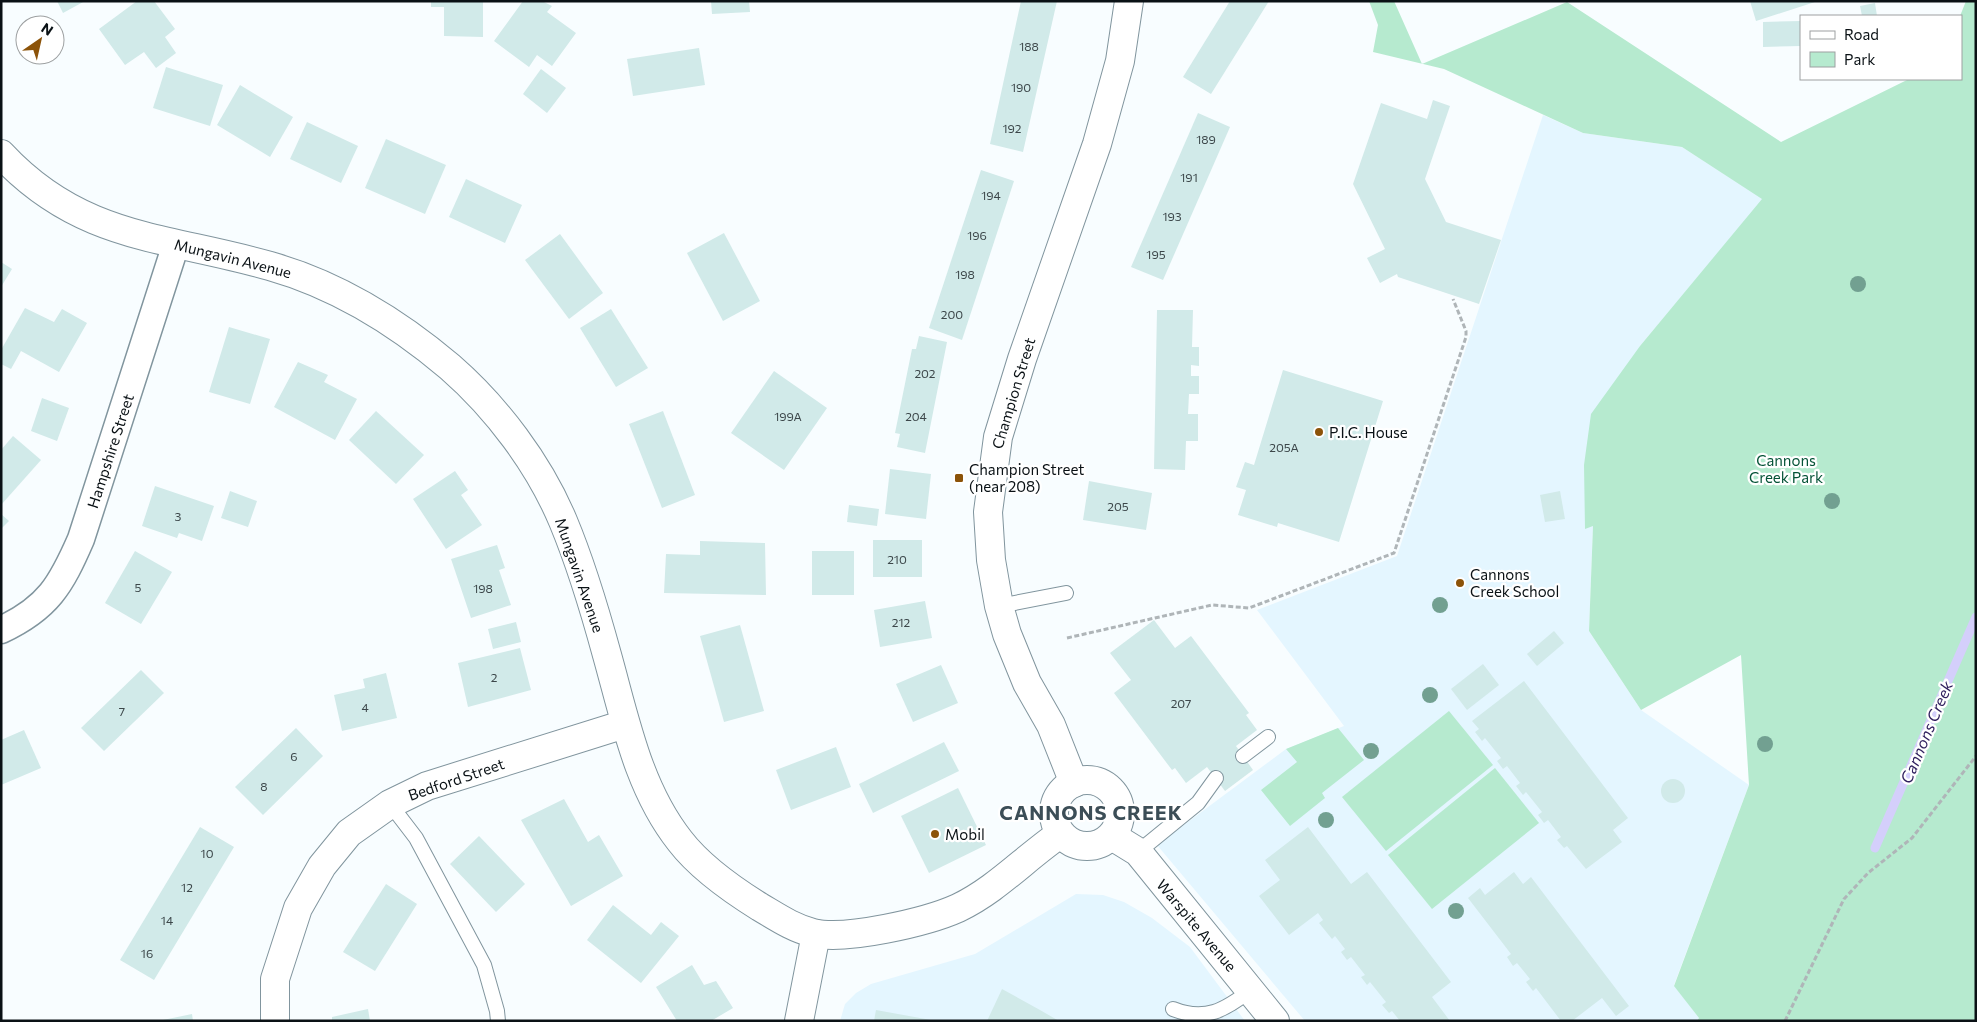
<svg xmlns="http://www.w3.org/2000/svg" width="1977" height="1022" font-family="Commissioner,sans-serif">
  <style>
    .built { fill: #e4f6ff }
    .green { fill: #b6eacf }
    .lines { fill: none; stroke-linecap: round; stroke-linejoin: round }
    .stream { stroke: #d4cffb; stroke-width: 9 }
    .building { fill: #d1eae9 }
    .service-casing { stroke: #81959e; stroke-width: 16 }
    .minor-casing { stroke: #81959e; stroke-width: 29 }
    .tertiary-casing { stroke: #81959e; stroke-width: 30 }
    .secondary-casing { stroke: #81959e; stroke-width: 30 }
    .path { stroke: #afb5b8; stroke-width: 3; stroke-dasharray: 5 2.5; stroke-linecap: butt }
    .service { stroke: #fff; stroke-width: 14 }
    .minor { stroke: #fff; stroke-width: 26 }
    .tertiary { stroke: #fff; stroke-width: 28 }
    .secondary { stroke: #fff; stroke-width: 28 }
    .tree { fill: #72a091 }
    .poi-dot { fill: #8c5309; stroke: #fff; stroke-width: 2 }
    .labels { text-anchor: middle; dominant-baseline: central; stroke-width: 4.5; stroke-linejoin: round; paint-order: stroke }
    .number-label { font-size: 12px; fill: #3c474a }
    .street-label { font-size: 15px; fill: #0a1115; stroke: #fff }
    .poi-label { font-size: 15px; fill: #0a1115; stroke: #fff; text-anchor: start }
    .park-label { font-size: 15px; fill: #055337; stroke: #fff }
    .water-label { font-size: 16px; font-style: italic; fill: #31215f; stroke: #fff }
    .district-label { font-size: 20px; font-weight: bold; letter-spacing: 1px; fill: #3c4e57; stroke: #fff }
  </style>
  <rect width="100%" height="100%" fill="#f8fdff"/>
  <g class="built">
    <polygon points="1543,115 1583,133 1682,147 1763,199 1640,346 1585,528 1593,526 1589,631 1641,710 1749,785 1674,985 1699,1018 1697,1021 1305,1021 1157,845 1286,749 1344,726 1257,610 1397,556"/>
    <polygon points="1076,894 1103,895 1124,902 1152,918 1190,947 1245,1021 840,1021 845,1004 856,993 871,984 975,954"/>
  </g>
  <g class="green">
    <polygon points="1369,1 1394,1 1422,64 1567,2 1781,142 1909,79 1961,79 1960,16 1966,1 1976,1 1976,1021 1697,1021 1699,1018 1674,986 1749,785 1741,655 1641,710 1589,631 1593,526 1585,529 1584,465 1591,414 1640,346 1762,199 1682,147 1583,133 1444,69 1373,52 1378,25"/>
    <polygon points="1449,711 1493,765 1386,851 1342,797"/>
    <polygon points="1338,728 1364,760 1322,793 1325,798 1290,826 1261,790 1297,762 1286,749"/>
    <polygon points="1495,768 1539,823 1432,909 1388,855"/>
  </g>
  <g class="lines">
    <polyline class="stream" points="1875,848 1976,617"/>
  </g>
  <g class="building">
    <polygon points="57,1 85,1 63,13"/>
    <polygon points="137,1 154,1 175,29 165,37 176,53 156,68 144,52 125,65 99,29"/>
    <polygon points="431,1 483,1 483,37 444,36 444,7 431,7"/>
    <polygon points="523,1 542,1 552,6 547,12 576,33 552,66 537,55 529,67 494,41"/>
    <polygon points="711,1 749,1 750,12 712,14"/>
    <polygon points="1021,1 1057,1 1023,152 990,144"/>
    <polygon points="1230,1 1269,1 1211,94 1183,77"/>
    <polygon points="1750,1 1815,1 1815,2 1756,21"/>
    <polygon points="1875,3 1877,16 1862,16 1860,6"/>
    <polygon points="1801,21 1801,46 1763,47 1763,22"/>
    <polygon points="699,48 705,85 633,96 627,59"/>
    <polygon points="166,67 223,85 210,126 153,108"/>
    <polygon points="541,69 566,88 547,113 523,94"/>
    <polygon points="240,85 293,117 270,157 217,125"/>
    <polygon points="1433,100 1450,106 1425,179 1446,222 1501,240 1479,304 1398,277 1397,274 1380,283 1367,258 1385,249 1353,184 1381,103 1427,119"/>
    <polygon points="1198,113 1230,127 1163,280 1131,267"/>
    <polygon points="307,122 358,146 341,183 290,159"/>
    <polygon points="386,139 446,165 425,214 365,188"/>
    <polygon points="981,170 1014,181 962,340 929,328"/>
    <polygon points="466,179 522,205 505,243 449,217"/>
    <polygon points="724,233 760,301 723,321 687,253"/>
    <polygon points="560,234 603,293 569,319 525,260"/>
    <polygon points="1,262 12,269 1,287"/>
    <polygon points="25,308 54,322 62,309 87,323 59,372 21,351 11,369 1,364 1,350"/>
    <polygon points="611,309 648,368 616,387 580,328"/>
    <polygon points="1157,310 1193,310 1192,347 1199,347 1199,366 1191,365 1191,376 1199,376 1199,394 1189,394 1188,414 1198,414 1198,441 1186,441 1185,470 1154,469"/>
    <polygon points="229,327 270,339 250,404 209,392"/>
    <polygon points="919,336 947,342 925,453 897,447 900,434 895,433 912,349 916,349"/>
    <polygon points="298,362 328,375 324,382 357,399 335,440 274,407"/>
    <polygon points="1283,370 1383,401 1339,542 1278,523 1277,527 1238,515 1246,490 1236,487 1245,462 1254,465"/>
    <polygon points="774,371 827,408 784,470 731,433"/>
    <polygon points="42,398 69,408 57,441 31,431"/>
    <polygon points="376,411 424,455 396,484 349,440"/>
    <polygon points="663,411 695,495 662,508 629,424"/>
    <polygon points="13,436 41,460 1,505 1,450"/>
    <polygon points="890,469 931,474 926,519 885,514"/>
    <polygon points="455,471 468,490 461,495 482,525 446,549 413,499"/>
    <polygon points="1089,481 1152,493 1146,530 1083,520"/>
    <polygon points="155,486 214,506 202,541 179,533 177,538 142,526"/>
    <polygon points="230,491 257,501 248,527 221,518"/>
    <polygon points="1560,491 1565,519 1545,522 1540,495"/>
    <polygon points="849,505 879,509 877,526 847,522"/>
    <polygon points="1,514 9,521 1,529"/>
    <rect x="873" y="540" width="49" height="37"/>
    <polygon points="700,541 765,543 766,595 664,593 666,554 700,555"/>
    <polygon points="497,545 505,568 499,570 511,605 471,618 451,559"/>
    <polygon points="135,551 172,572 141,624 105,603"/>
    <rect x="812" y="551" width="42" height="44"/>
    <polygon points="925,601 932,638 880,647 874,610"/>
    <polygon points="1154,620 1175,648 1191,636 1249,713 1246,715 1257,730 1236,746 1253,770 1225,791 1207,767 1186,783 1175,768 1172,770 1114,693 1131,680 1110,653"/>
    <polygon points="516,622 521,642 493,649 488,629"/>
    <polygon points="740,625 764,711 724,722 700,636"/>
    <polygon points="1554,631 1564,643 1537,666 1527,654"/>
    <polygon points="520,648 531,690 468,707 458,663"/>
    <polygon points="1483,664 1499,685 1467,710 1451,689"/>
    <polygon points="941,665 958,703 913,722 896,684"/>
    <polygon points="141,670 164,693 104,751 81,728"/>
    <polygon points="386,673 397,718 342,731 334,695 365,688 363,679"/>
    <polygon points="1524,681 1628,818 1613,830 1622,842 1586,869 1567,846 1564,848 1557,840 1561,837 1548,820 1544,823 1538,815 1542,812 1526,792 1523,795 1516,786 1520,783 1507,766 1503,769 1497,761 1501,758 1485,738 1482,741 1475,732 1479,729 1472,721"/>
    <polygon points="296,728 323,756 263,815 235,787"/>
    <polygon points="24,730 41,768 1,785 1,740"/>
    <polygon points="944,742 959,771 873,813 859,784"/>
    <polygon points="836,747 851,787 791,810 776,770"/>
    <circle cx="1673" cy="791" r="12"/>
    <polygon points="958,788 986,845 929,873 901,816"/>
    <polygon points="564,799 588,842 599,835 623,876 571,906 521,820"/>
    <polygon points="200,827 234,847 154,980 120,960"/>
    <polygon points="1308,827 1351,884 1367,872 1451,982 1432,997 1450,1021 1400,1021 1392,1011 1389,1013 1382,1005 1386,1002 1370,982 1367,985 1361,977 1365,975 1351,957 1347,960 1341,952 1345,949 1335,936 1332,939 1319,923 1323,920 1318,913 1289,935 1259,896 1280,880 1265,860"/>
    <polygon points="479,836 525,884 496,912 450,864"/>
    <polygon points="1514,872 1523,884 1531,877 1629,1006 1616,1016 1602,998 1572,1021 1561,1021 1536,988 1533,991 1526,982 1530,979 1517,963 1513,966 1507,957 1511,954 1468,898 1480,888 1485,895"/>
    <polygon points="386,884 417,904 375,971 343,952"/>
    <polygon points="613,905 651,935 661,922 679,936 641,983 587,940"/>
    <polygon points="692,965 704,985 716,981 733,1008 711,1021 677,1021 656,987"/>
    <polygon points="1002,989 1040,1010 1059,1021 987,1021"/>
    <polygon points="368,1009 370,1021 332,1021 332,1017"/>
    <polygon points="876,1010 931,1020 931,1021 874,1021"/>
    <polygon points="192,1014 193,1021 163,1021 163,1020"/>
  </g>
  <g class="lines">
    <g class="service-casing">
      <g id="service">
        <polyline points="999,606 1066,593"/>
        <polyline points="1243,756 1268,737"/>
        <polyline points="390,804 416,838 484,965 497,1011 498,1021"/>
        <polyline points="1138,852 1198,803 1216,778"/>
        <path d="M 1173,1009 C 1205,1022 1225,1010 1251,990"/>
      </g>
    </g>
    <g class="minor-casing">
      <path id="minor" d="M 1,630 C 48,608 61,585 81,539 L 176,244"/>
    </g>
    <g class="tertiary-casing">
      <g id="tertiary">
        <polyline points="275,1021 275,979 298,908 322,866 349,833 390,804 427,786 625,724"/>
        <polyline points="799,1021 816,934"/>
      </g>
    </g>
    <g class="secondary-casing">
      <g id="secondary">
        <path d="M 1,154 C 81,240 165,236 270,266 C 337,285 397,322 450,367 C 497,408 539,464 563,521 C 581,564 595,611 607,655 C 625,719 638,788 680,841 C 700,867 731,889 760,907 C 777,917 793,928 813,933 C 845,941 927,922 958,908 C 996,890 1025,858 1060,834"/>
        <circle cx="1087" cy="813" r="33"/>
        <polyline points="1074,783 1051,725 1027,683 1007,634 999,606 991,560 988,512 998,437 1022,359 1097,144 1120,61 1129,1"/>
        <polyline points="1112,836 1138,852 1275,1021"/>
      </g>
    </g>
    <g class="path">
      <polyline points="1067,638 1212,605 1249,608 1394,553 1466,337 1466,331 1453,299"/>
      <polyline points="1785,1021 1844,899 1868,873 1912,838 1976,756"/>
    </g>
    <use href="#service" class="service"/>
    <use href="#minor" class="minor"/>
    <use href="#tertiary" class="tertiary"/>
    <use href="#secondary" class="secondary"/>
  </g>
  <g class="tree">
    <circle cx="1858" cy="284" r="8"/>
    <circle cx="1832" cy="501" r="8"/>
    <circle cx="1440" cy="605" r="8"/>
    <circle cx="1430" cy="695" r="8"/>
    <circle cx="1765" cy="744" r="8"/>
    <circle cx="1371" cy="751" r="8"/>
    <circle cx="1326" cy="820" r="8"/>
    <circle cx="1456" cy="911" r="8"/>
  </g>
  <g class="poi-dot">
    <circle cx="1319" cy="432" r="5"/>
    <rect x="954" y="473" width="10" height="10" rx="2.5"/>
    <circle cx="1460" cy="583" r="5"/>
    <circle cx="935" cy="834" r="5"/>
  </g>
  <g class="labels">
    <g class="number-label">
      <text x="1029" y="46">188</text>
      <text x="1021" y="87">190</text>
      <text x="1012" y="128">192</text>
      <text x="1206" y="139">189</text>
      <text x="1189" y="177">191</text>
      <text x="991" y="195">194</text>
      <text x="1172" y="216">193</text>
      <text x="977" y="235">196</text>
      <text x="1156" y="254">195</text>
      <text x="965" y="274">198</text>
      <text x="952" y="314">200</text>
      <text x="925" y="373">202</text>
      <text x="788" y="416">199A</text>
      <text x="916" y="416">204</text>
      <text x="1284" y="447">205A</text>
      <text x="1118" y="506">205</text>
      <text x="178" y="516">3</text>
      <text x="897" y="559">210</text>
      <text x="138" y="587">5</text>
      <text x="483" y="588">198</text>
      <text x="901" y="622">212</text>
      <text x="494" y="677">2</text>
      <text x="1181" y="703">207</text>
      <text x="365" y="707">4</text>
      <text x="122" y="711">7</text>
      <text x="294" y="756">6</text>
      <text x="264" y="786">8</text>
      <text x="207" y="853">10</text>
      <text x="187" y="887">12</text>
      <text x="167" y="920">14</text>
      <text x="147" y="953">16</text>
    </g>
    <g class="street-label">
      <text transform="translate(233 258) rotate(14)">Mungavin Avenue</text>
      <text transform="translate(1013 393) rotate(-73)">Champion Street</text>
      <text transform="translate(110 451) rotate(-72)">Hampshire Street</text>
      <text transform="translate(580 575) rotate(71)">Mungavin Avenue</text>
      <text transform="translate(456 779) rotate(-19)">Bedford Street</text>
      <text transform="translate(1197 925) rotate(50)">Warspite Avenue</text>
    </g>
    <g class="poi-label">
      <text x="1329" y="432">P.I.C. House</text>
      <text x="969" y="469">Champion Street<tspan x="969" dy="17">(near 208)</tspan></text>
      <text x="1470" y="574">Cannons<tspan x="1470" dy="17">Creek School</tspan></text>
      <text x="945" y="834">Mobil</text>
    </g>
    <g class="park-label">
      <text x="1786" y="460">Cannons<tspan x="1786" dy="17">Creek Park</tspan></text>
    </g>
    <g class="water-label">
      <text transform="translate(1926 732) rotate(-67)">Cannons Creek</text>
    </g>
    <g class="district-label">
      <text x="1091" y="812">CANNONS CREEK</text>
    </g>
  </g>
  <rect width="1977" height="1022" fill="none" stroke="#0a1115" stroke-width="5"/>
  <rect x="1800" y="15" width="162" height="65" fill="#ffffff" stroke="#9da0a1"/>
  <rect x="1810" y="31" width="25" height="8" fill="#ffffff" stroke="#9da0a1"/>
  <text x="1844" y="40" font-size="15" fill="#0a1115">Road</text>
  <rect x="1810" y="52" width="25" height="15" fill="#b6eacf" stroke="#9da0a1"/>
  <text x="1844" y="65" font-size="15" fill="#0a1115">Park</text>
  <g transform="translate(40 40) rotate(34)"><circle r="24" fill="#ffffff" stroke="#9da0a1"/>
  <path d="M0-4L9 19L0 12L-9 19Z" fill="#8c5309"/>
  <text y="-8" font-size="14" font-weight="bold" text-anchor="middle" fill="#0a1115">N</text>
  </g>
</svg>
